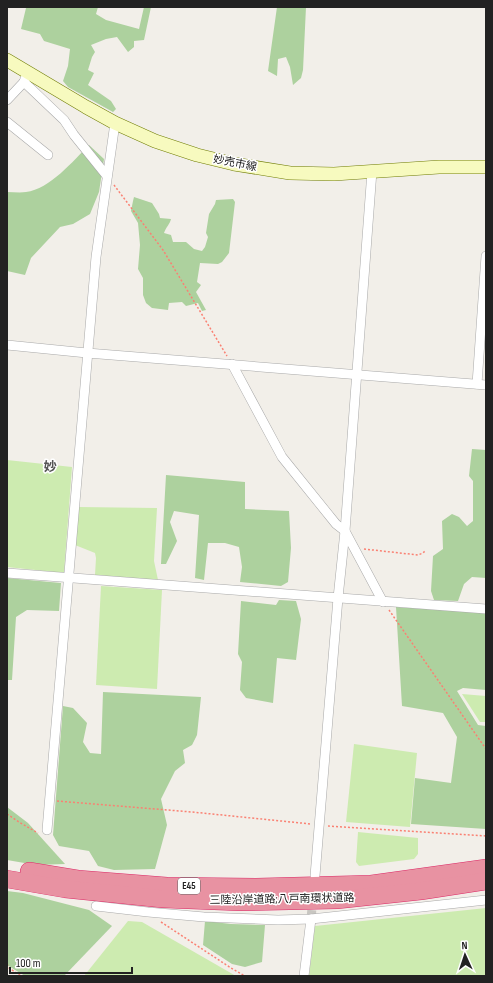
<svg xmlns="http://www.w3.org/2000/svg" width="493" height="983" font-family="'Sofia Sans Condensed','Noto Sans JP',sans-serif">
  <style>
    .grass { fill: #cdebb0 }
    .forest { fill: #add19e }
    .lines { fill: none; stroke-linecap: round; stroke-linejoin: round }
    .street-tunnel { stroke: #c8c6c1; stroke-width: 9; stroke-dasharray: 9 4.5; stroke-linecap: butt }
    .street-casing { stroke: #a9a9a9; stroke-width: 10 }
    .secondary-casing { stroke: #707d05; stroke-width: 14 }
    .highway-casing { stroke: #dc2a67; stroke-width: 18 }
    .path { stroke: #fa8072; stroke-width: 1.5; stroke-dasharray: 2 2; stroke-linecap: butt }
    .street { stroke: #fff; stroke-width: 9 }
    .secondary { stroke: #f7fabf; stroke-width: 13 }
    .highway { stroke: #e892a2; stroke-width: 17 }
    .labels { text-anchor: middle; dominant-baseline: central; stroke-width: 3; stroke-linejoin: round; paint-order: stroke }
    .shield { fill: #fff; stroke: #646464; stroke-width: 1 }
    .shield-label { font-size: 10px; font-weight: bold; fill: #222 }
    .street-label { font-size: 11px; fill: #222; stroke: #fff }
    .quarter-label { font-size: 13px; font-weight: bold; fill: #555; stroke: #fff }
  </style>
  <rect width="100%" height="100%" fill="#f2efe9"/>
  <g class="grass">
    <polygon points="7,460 72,467 64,573 7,567"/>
    <polygon points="79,507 157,508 154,561 158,580 95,575 96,558 95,553 75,545"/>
    <polygon points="101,586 162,590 157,689 96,685"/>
    <polygon points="462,694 486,696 486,722 480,722"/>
    <polygon points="354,744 417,753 410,827 346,822"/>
    <polygon points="358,832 418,838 418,854 414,859 359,866 356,862"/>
    <polygon points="486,908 486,976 309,976 315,926"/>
    <polygon points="128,921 142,922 236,976 84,976"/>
  </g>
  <g class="forest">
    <polygon points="29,7 98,7 96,14 106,20 139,29 144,7 151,7 144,40 134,41 134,47 128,52 117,37 106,39 91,45 95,52 92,57 88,70 94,73 88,85 111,101 116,109 113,112 68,87 63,81 68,66 70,49 44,41 40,34 21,29 26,8"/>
    <polygon points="277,7 306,7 303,70 301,78 293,85 290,67 286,57 278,59 277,76 268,71"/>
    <path d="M 89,145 L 104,159 L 99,192 L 90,214 L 73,224 L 60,227 L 31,258 L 25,275 L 7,271 L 7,192 C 13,192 20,193 26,192 C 50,189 73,161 89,145 Z"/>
    <path d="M 134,197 L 152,203 L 159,214 L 160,218 L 171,219 C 170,224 166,227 164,233 L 171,235 L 173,242 L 186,242 L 194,249 L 202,251 L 205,247 L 208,237 L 206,233 L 209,214 L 215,204 L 216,200 L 233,199 L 235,202 L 229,253 L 222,262 L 218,264 L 200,263 L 197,282 L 201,285 L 196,292 L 206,310 L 202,311 L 198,303 L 186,306 L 182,302 L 169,303 L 168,310 L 152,308 L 146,303 L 143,295 L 143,278 L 138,269 L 140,245 L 138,223 L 131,211 L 133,201 Z"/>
    <polygon points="472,449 486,450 486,578 472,577 464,584 458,601 434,600 431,591 433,556 443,549 442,521 452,514 459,517 467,526 473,521 473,481 469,476"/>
    <polygon points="166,475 245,482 245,509 289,511 291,548 288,582 281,586 240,582 242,567 239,547 225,543 208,543 204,580 195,578 199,515 174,511 170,522 177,541 166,564 161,564"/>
    <polygon points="7,578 61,583 59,611 27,610 16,617 12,680 7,680"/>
    <polygon points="279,600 296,601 301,619 296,660 277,658 273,703 246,698 240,690 242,662 238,654 241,601 276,605"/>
    <polygon points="396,607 486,613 486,690 463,688 457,691 478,725 486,726 486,829 411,824 415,778 451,783 457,737 443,713 402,706"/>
    <polygon points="103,692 201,697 197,735 192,745 183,750 185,763 175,771 161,799 167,825 155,869 114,870 98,866 89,851 59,846 53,835 63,706 73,708 87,723 83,742 90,753 101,754"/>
    <polygon points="7,807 28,823 65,864 36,865 7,860"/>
    <polygon points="7,891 23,893 89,910 112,926 64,976 25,976 7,965"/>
    <polygon points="205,921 231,924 265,925 262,962 245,967 232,964 203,945"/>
  </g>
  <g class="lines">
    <polyline class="street-tunnel" points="311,919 313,897"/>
    <g class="street-casing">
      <g id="street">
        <polyline points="27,73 24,82 64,120 74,135 107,176"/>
        <polyline points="7,100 24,82"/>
        <polyline points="7,122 48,155"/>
        <polyline points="7,345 87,353 486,385"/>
        <polyline points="232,364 282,457 336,524 345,531 383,602"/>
        <polyline points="477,384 486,256"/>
        <polyline points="7,573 486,609"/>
        <polyline points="47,830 96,257 115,123"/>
        <polyline points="315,876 338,598 345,531 372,171"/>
        <polyline points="96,906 148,912 204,917 278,920 311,919 486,900"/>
        <polyline points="304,976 311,919"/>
      </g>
    </g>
    <g class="secondary-casing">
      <polyline id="secondary" points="7,60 86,107 115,123 155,141 197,155 234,164 290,173 334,174 439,167 486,167"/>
    </g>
    <g class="highway-casing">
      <g id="highway">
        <polyline points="29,871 78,879 167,886 256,887 371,884 486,868"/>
        <polyline points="7,879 65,889 163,899 240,902 337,900 421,891 486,881"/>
      </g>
    </g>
    <g class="path">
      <polyline points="114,185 163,250 227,356"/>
      <polyline points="364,549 418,555 423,553 425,551"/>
      <polyline points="389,610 486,749"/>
      <polyline points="57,801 192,812 311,824"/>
      <polyline points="7,814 19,822 38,833"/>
      <polyline points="328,826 486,836"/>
      <polyline points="161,922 231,968 245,976"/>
      <polyline points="7,964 9,968 21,976"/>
    </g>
    <use href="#street" class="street"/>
    <use href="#secondary" class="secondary"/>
    <use href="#highway" class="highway"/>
  </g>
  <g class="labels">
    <rect class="shield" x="178" y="878" width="22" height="16" rx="3"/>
    <g class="shield-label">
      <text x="189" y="886">E45</text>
    </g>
    <g class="street-label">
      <text transform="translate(235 163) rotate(11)">妙売市線</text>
      <text transform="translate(282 899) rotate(-1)">三陸沿岸道路;八戸南環状道路</text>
    </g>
    <g class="quarter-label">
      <text x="50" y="467">妙</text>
    </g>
  </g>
  <rect width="493" height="983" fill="none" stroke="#222222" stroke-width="16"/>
  <g transform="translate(465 955) rotate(357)" stroke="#ffffff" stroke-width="3" paint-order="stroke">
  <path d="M0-3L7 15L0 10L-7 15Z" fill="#222222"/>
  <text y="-6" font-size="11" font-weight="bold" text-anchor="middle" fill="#222222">N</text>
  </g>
  <path d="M10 967v6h122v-6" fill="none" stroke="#222222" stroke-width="2"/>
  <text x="16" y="967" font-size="12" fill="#222222" stroke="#ffffff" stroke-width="3" paint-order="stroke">100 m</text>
</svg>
